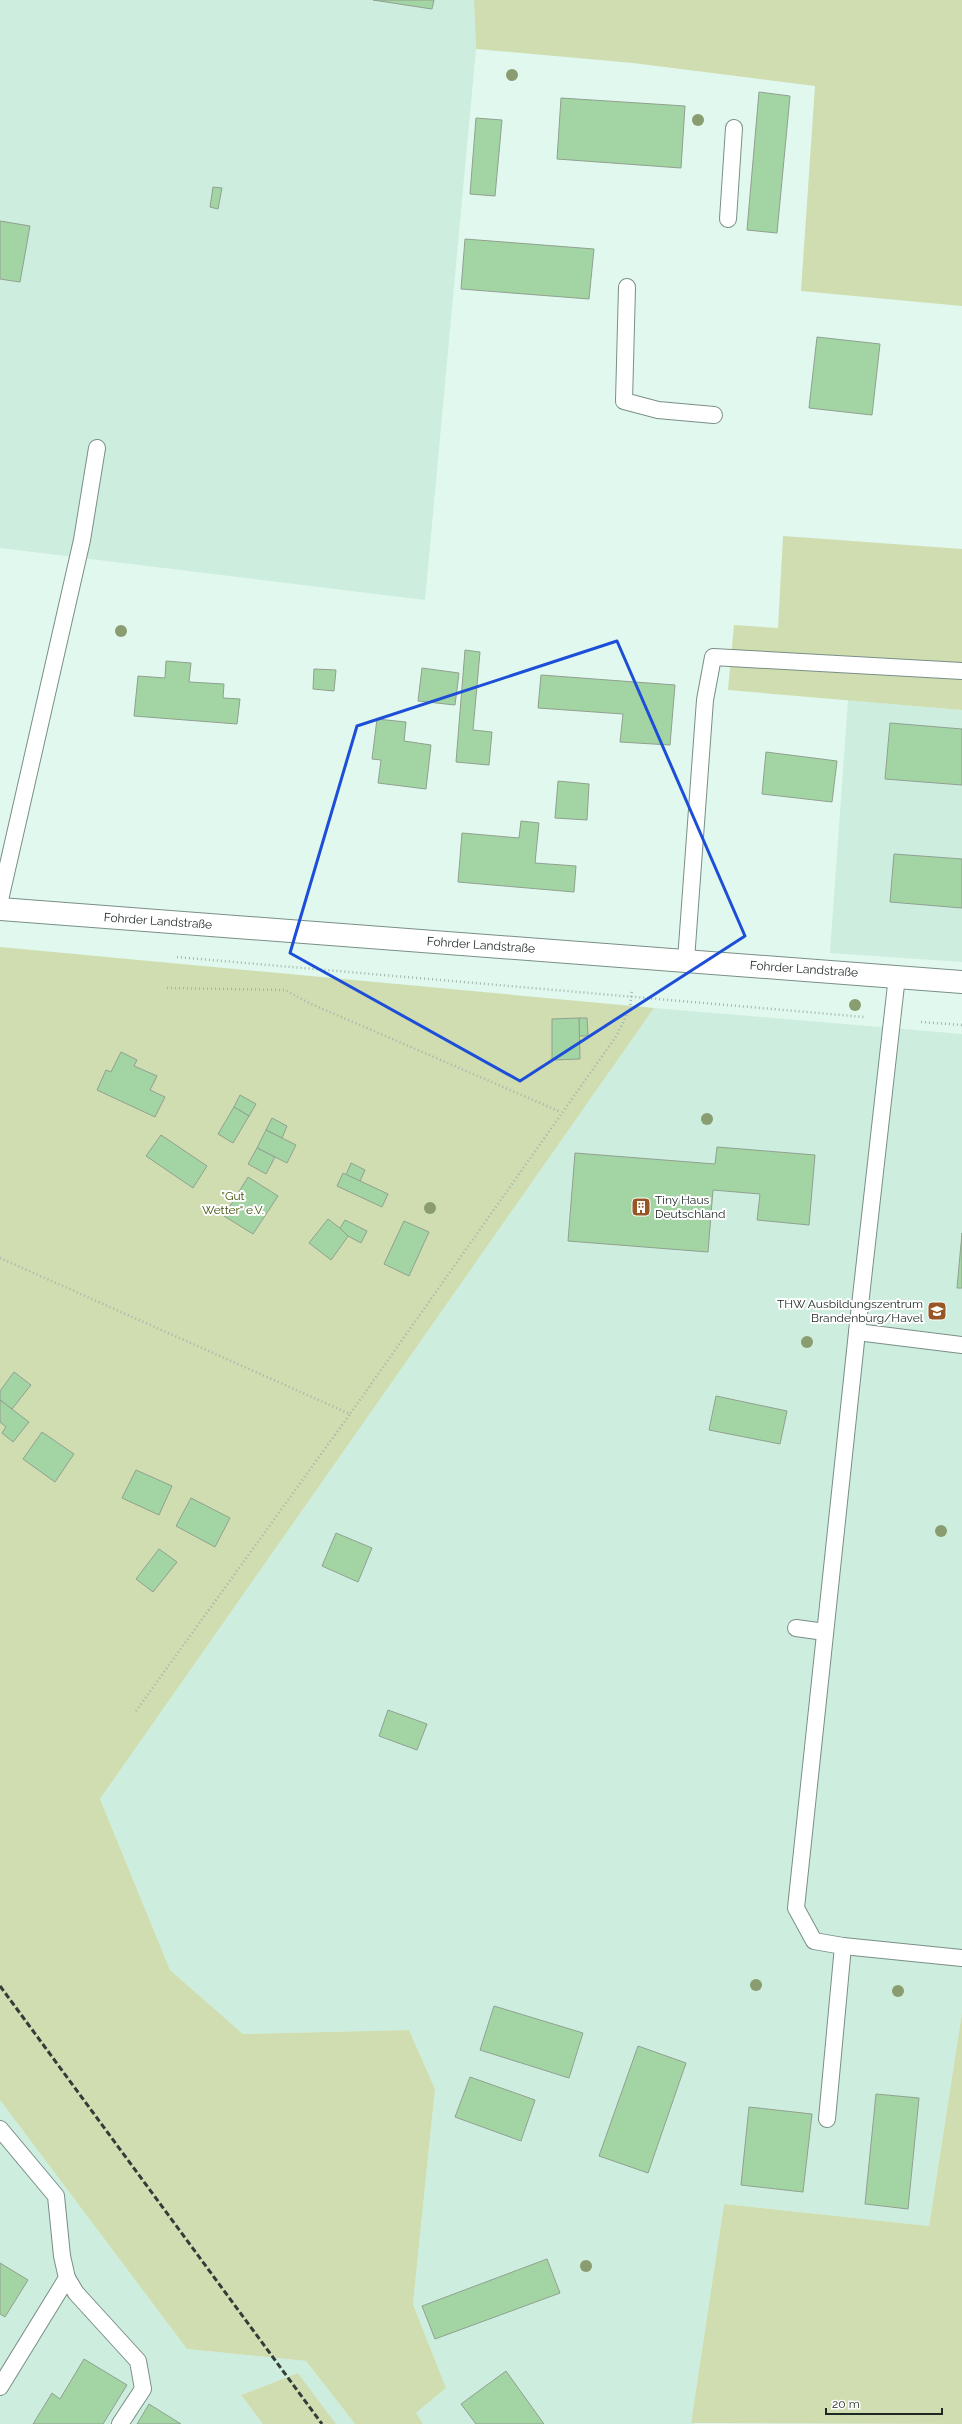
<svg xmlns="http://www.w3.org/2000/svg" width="962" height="2424" font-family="Raleway,sans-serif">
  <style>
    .built { fill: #cdeddf }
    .green { fill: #cfddb1 }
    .building { fill: #a3d5a4; stroke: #91a090 }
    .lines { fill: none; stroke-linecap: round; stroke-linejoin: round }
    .service-casing { stroke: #798f86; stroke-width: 18 }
    .minor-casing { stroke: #798f86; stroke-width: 24 }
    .path { stroke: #a1b5ac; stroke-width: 2.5; stroke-dasharray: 1 3; stroke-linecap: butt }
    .service { stroke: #fff; stroke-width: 16 }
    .minor { stroke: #fff; stroke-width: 22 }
    .rail { stroke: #333d38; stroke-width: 3; stroke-dasharray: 6 3; stroke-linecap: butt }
    .tree { fill: #899d71 }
    .marked { fill: none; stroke: #1d4ed8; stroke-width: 3; stroke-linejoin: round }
    .labels { text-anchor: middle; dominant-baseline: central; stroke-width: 4; stroke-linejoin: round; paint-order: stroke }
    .street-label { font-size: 12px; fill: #1e2723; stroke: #fefffe }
    .park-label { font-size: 12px; fill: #42520b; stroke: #fefffe }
    .poi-label { font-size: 12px; fill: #1e2723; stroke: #fefffe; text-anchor: start }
  </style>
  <rect width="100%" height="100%" fill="#e0f8ed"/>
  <g class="built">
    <polygon points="0,0 474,0 476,49 425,600 0,548"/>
    <polygon points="848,700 962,710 962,962 830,953"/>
    <polygon points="654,1008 962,1034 962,2013 929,2226 724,2204 691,2423 699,2424 423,2424 416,2413 446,2388 413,2304 435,2089 409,2030 243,2034 170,1970 100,1799"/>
    <polygon points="0,2100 187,2349 306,2361 355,2424 336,2424 298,2373 241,2395 263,2424 0,2424"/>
  </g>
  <g class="green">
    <polygon points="474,0 962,0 962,306 801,291 815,86 633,63 476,49"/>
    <polygon points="783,536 962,549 962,710 728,690 734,625 778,628"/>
    <polygon points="0,947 654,1008 100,1799 170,1970 243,2034 409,2030 435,2089 413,2304 446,2388 416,2413 423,2424 355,2424 306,2361 187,2349 0,2100"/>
    <polygon points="962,2013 962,2424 691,2423 724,2204 929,2226"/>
    <polygon points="298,2373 336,2424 263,2424 241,2395"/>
  </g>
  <g class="building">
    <polygon points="373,0 434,0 432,9"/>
    <polygon points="759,92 790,96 777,233 747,230"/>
    <polygon points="561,98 685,106 681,168 557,159"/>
    <polygon points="476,118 502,120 495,196 470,194"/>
    <polygon points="213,187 222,188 218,209 210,207"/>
    <polygon points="0,221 30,226 20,282 0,279"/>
    <polygon points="465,239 594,249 589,299 461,289"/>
    <polygon points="817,337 880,344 872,415 809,408"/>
    <polygon points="465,650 480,652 473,730 492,732 489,765 456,762"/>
    <polygon points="166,661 191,663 189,682 224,684 223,698 240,699 237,724 134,716 138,676 165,678"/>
    <polygon points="422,668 459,673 455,705 418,701"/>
    <polygon points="314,669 336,670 334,691 313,689"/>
    <polygon points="541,675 675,685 670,745 620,742 623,714 538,708"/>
    <polygon points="377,719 406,722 404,741 431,745 426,789 378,783 381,760 372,759"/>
    <polygon points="890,723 962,729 962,785 885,779"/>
    <polygon points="766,752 837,761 832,802 762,794"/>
    <polygon points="558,781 589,784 587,820 555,818"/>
    <polygon points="521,821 539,823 535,863 576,866 574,892 458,882 462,833 519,838"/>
    <polygon points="894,854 962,859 962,908 890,902"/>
    <polygon points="579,1018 587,1018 588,1036 579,1036"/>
    <polygon points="579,1018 580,1059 552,1060 552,1019"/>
    <polygon points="121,1052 137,1060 134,1066 157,1076 150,1090 165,1097 155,1117 97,1090 106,1070 111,1072"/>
    <polygon points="240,1095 256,1104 249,1116 234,1107"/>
    <polygon points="234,1107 249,1116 233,1143 218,1134"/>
    <polygon points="272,1118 287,1126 282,1138 266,1130"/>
    <polygon points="266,1130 296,1145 287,1163 257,1148"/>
    <polygon points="161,1135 207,1166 193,1188 146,1156"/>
    <polygon points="717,1147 815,1155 809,1225 757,1220 760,1194 713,1190 708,1252 568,1241 575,1153 715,1164"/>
    <polygon points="257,1148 275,1157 266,1174 248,1164"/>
    <polygon points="351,1163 365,1170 360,1181 346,1175"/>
    <polygon points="343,1173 388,1194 382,1207 337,1186"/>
    <polygon points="248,1177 278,1196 253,1234 224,1216"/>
    <polygon points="328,1219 349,1235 331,1260 309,1243"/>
    <polygon points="345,1220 367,1231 361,1243 348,1236 340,1228"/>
    <polygon points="404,1221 429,1232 409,1276 384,1264"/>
    <polygon points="962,1233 962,1288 957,1288"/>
    <polygon points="14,1372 31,1385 12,1409 0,1400 0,1391"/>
    <polygon points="716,1396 787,1411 780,1444 709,1430"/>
    <polygon points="0,1400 29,1422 13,1442 2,1433 6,1427 0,1422"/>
    <polygon points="42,1432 74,1454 55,1482 23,1459"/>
    <polygon points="136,1470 172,1486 159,1515 122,1498"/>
    <polygon points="191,1498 230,1518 215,1547 176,1526"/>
    <polygon points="336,1533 372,1548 358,1582 322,1566"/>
    <polygon points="159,1549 177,1562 153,1592 136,1579"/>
    <polygon points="388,1710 427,1724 417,1750 379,1736"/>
    <polygon points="494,2006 583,2033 569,2078 480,2050"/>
    <polygon points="638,2046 686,2063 648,2173 599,2156"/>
    <polygon points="470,2077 535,2100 521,2141 455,2117"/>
    <polygon points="876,2094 919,2098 908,2209 865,2204"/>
    <polygon points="749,2107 812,2114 803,2192 741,2185"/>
    <polygon points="547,2259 560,2293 435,2339 422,2306"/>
    <polygon points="0,2263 28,2280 5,2317 0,2314"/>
    <polygon points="84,2359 127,2385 103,2424 33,2424 52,2393 60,2399"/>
    <polygon points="506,2371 544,2424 476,2424 461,2404"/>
    <polygon points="149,2404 181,2424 137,2424"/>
  </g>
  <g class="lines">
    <g class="service-casing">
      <g id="service">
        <polyline points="728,219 734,128"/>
        <polyline points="627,287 624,401 658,410 714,415"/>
        <polyline points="0,900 82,540 97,448"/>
        <polyline points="686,960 705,700 713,657 962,671"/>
        <polyline points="897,976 857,1332 962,1345"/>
        <polyline points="857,1332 796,1908 814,1941 843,1946 962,1958"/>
        <polyline points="796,1628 825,1632"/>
        <polyline points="827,2119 843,1946"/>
        <polyline points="0,2129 56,2196 62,2256 67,2278 0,2387"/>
        <polyline points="67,2278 76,2293 138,2361 143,2389 120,2424"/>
      </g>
    </g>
    <g class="minor-casing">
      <polyline id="minor" points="0,909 962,982"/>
    </g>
    <g class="path">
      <polyline points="177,957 864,1017"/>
      <polyline points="167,988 285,990 309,1003 561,1112"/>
      <polyline points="921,1022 962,1025"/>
      <polyline points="0,1258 350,1414 617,1035 630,1008 632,989"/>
      <polyline points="136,1711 350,1414"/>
    </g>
    <use href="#service" class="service"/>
    <use href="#minor" class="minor"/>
    <polyline class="rail" points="0,1986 322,2424"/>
  </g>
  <g class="tree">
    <circle cx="512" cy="75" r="6"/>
    <circle cx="698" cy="120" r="6"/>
    <circle cx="121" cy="631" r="6"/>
    <circle cx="855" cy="1005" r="6"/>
    <circle cx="707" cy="1119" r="6"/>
    <circle cx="430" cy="1208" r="6"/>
    <circle cx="807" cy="1342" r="6"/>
    <circle cx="941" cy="1531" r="6"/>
    <circle cx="756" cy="1985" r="6"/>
    <circle cx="898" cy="1991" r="6"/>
    <circle cx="586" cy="2266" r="6"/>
  </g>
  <path class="marked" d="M 617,641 L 745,936 L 520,1081 L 290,953 L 357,726 Z"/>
  <defs>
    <g id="building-square" transform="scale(1)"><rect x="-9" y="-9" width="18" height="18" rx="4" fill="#985525" stroke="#fefffe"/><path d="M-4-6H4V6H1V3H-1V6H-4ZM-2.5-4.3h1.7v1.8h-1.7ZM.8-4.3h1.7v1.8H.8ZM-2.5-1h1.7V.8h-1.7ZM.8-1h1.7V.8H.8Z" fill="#fff"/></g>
    <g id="university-square" transform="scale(1)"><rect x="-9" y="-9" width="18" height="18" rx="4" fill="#985525" stroke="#fefffe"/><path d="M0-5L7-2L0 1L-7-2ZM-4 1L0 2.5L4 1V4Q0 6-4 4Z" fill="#fff"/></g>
  </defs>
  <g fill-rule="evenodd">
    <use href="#building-square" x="641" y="1207"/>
    <use href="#university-square" x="937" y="1311"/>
  </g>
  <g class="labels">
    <g class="street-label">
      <text transform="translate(158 921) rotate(4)">Fohrder Landstraße</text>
      <text transform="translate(481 945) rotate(4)">Fohrder Landstraße</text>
      <text transform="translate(804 969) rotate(4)">Fohrder Landstraße</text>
    </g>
    <g class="park-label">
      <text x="233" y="1196">"Gut<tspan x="233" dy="14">Wetter" e.V.</tspan></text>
    </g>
    <g class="poi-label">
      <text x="655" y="1200">Tiny Haus<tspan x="655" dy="14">Deutschland</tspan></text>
      <text x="923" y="1304" text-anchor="end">THW Ausbildungszentrum<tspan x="923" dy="14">Brandenburg/Havel</tspan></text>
    </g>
  </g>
  <path d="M826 2408v6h116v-6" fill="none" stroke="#1e2723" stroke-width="2"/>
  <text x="832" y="2408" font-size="12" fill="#1e2723" stroke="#fefffe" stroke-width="3" paint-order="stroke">20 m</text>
</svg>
